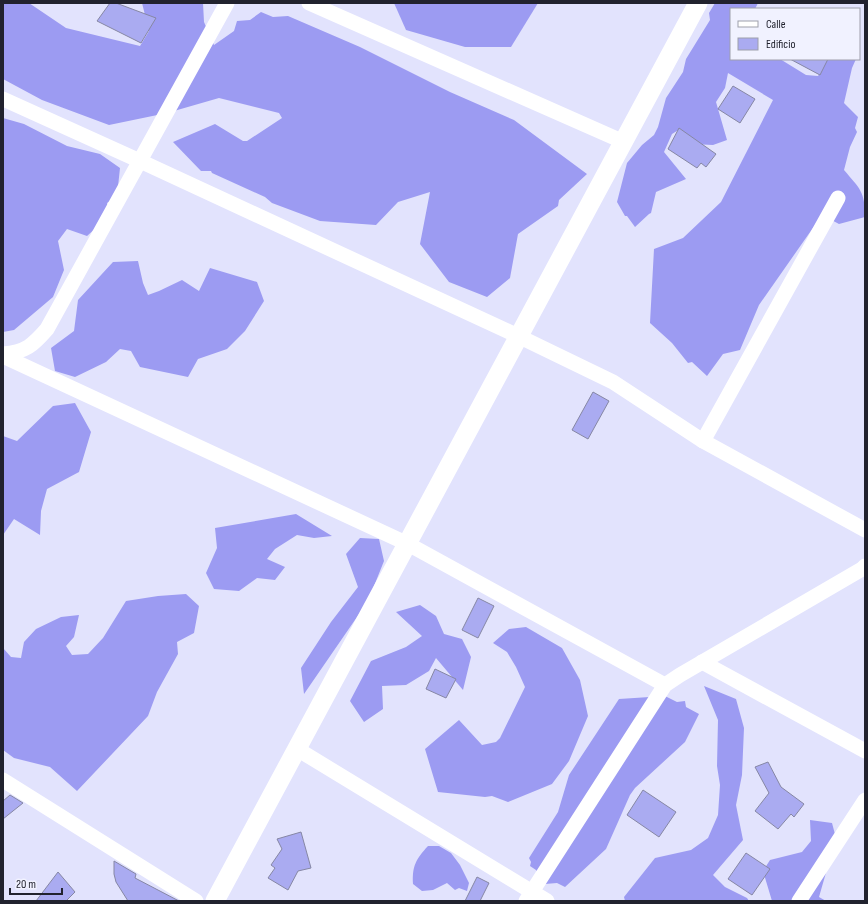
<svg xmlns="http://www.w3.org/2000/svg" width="868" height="904" font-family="'Sofia Sans Condensed',sans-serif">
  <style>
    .forest { fill: #9c9bf2 }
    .building { fill: #aaabf1; stroke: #8687a4 }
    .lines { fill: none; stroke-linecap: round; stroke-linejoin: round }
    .minor { stroke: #fff; stroke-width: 15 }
    .tertiary { stroke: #fff; stroke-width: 19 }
  </style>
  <rect width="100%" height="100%" fill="#e2e3fd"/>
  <g class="forest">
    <polygon points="3,3 29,3 66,28 140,46 149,31 142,3 203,3 204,22 214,45 234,31 237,21 250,20 261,12 273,17 288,16 360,47 450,92 514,120 587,174 559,200 558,206 518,234 510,278 487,297 449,282 420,244 430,192 398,202 376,225 320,221 272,203 265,197 212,173 211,171 201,171 173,142 215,124 243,141 247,141 282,118 279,113 219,98 167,113 109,125 42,100 3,79"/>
    <polygon points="394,3 538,3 511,47 465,47 406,30"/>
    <path d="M 715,3 L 758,3 L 755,9 L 731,9 L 731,59 L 780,59 L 806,75 L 818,76 L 824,66 L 824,59 L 856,59 L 852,68 L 844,103 L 858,117 L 855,128 L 857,132 L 850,147 L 844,170 C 860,189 865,191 865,217 L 839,224 L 822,215 L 759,305 L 740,350 L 723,354 L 707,376 L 692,362 L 688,363 L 672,343 L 650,323 L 654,249 L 683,238 L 721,202 L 773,100 L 728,73 L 725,88 L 716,102 L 727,140 L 713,145 L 692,144 L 680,129 L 672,134 L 664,152 L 686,179 L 656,192 L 651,213 L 649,214 L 635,227 L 627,216 L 625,216 L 617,202 L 627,163 L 642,145 L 654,135 L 658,127 L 666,98 L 683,72 L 686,59 L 710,20 L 709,13 Z"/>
    <polygon points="3,118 24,124 67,146 100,154 120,168 117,196 107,203 110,215 87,236 67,229 58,241 64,270 53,297 14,330 3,332"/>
    <polygon points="138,261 143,283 148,295 159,291 182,280 199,291 210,268 257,282 264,301 245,331 227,349 198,359 188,377 140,367 131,351 120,349 106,362 75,377 55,371 51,348 74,331 78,300 113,262"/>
    <polygon points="75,403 91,432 79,472 47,489 41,511 40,535 14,519 3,535 3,436 17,441 53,406"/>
    <polygon points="296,514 332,536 314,538 297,535 275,549 267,559 285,567 275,580 257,578 239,591 214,589 206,573 217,548 215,528"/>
    <polygon points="360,538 379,539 384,561 368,601 304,694 301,668 331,622 358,587 346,554"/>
    <polygon points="186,594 199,606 194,633 177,642 178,654 157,692 148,716 77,791 50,767 14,758 3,750 3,648 11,657 21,658 24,642 36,629 61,617 79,615 74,637 66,646 72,655 88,654 103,638 126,601 158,596"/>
    <polygon points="420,605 436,616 444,634 462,639 471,657 463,690 436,658 429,671 406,685 382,686 383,709 364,722 350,701 371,661 406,647 422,636 396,612"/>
    <polygon points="526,627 562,648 580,680 588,716 569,761 552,784 508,802 492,796 485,797 438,792 425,749 459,720 482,745 496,742 500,738 525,687 516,667 507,652 493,643 509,629"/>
    <polygon points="704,686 736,699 744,728 742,775 736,805 743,840 713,875 725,887 747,898 749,901 625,901 624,897 655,858 691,850 708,838 718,815 720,785 717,766 718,720"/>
    <polygon points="665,696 677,702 685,701 686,707 699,714 685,742 635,788 630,795 606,849 565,887 557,883 545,884 536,870 530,866 531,862 529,858 558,812 569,775 619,699"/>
    <polygon points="810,820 832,823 836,838 819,897 826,901 772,901 763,871 770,860 802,852 811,841"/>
    <path d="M 428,846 L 439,846 L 451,853 L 460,865 L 469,883 L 467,891 L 459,888 L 455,890 L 447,883 L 433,890 L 422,891 L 413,884 C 412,866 416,859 428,846 Z"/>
  </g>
  <g class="building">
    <polygon points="110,3 116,3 156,18 141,43 97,21"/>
    <polygon points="790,59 828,59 820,75"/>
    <polygon points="733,86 755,99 740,123 718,109"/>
    <polygon points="679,128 716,154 706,167 701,163 697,168 668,149"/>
    <polygon points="593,392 609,401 588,439 572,430"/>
    <polygon points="478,598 494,606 478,638 462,630"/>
    <polygon points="435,669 456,679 446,698 426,689"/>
    <polygon points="768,762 781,787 804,804 794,817 791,814 778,829 755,811 769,793 755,767"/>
    <polygon points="643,790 676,812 659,837 627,815"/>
    <polygon points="10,795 23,803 3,819 3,801"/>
    <polygon points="301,832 311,868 298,871 288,890 268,878 275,868 271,865 282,849 277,839"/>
    <polygon points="746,853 770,869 752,895 728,879"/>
    <polygon points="114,861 136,874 135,878 179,901 128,901 116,882 114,874"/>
    <polygon points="58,872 75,892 66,901 36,901"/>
    <polygon points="477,877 489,883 480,901 465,901"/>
  </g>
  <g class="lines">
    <g class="minor">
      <polyline points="309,3 624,142"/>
      <polyline points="3,99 140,161 518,336 613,382 703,441 865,530"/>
      <path d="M 3,354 C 26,352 33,345 47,329 L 227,3"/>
      <polyline points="3,356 408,544 665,685"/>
      <polyline points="703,441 838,198"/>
      <polyline points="702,662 865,751"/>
      <polyline points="297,749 547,901"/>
      <polyline points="3,780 196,901"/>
      <polyline points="526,901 665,685 680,675 862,569 865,566"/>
      <polyline points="799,901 865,800"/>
    </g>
    <polyline class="tertiary" points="215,901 698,3"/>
  </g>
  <rect width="868" height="904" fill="none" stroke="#21222e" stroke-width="8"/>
  <rect x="730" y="8" width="130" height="52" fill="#f1f2ff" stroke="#9e9fab"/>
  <rect x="738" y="21" width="20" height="6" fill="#ffffff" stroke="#9e9fab"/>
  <text x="766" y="28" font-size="12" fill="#21222e">Calle</text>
  <rect x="738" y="38" width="20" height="12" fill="#aaabf1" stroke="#9e9fab"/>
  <text x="766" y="48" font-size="12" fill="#21222e">Edificio</text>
  <path d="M10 888v6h52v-6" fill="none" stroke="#21222e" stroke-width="2"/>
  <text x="16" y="888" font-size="12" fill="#21222e" stroke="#f1f2ff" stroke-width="3" paint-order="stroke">20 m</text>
</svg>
